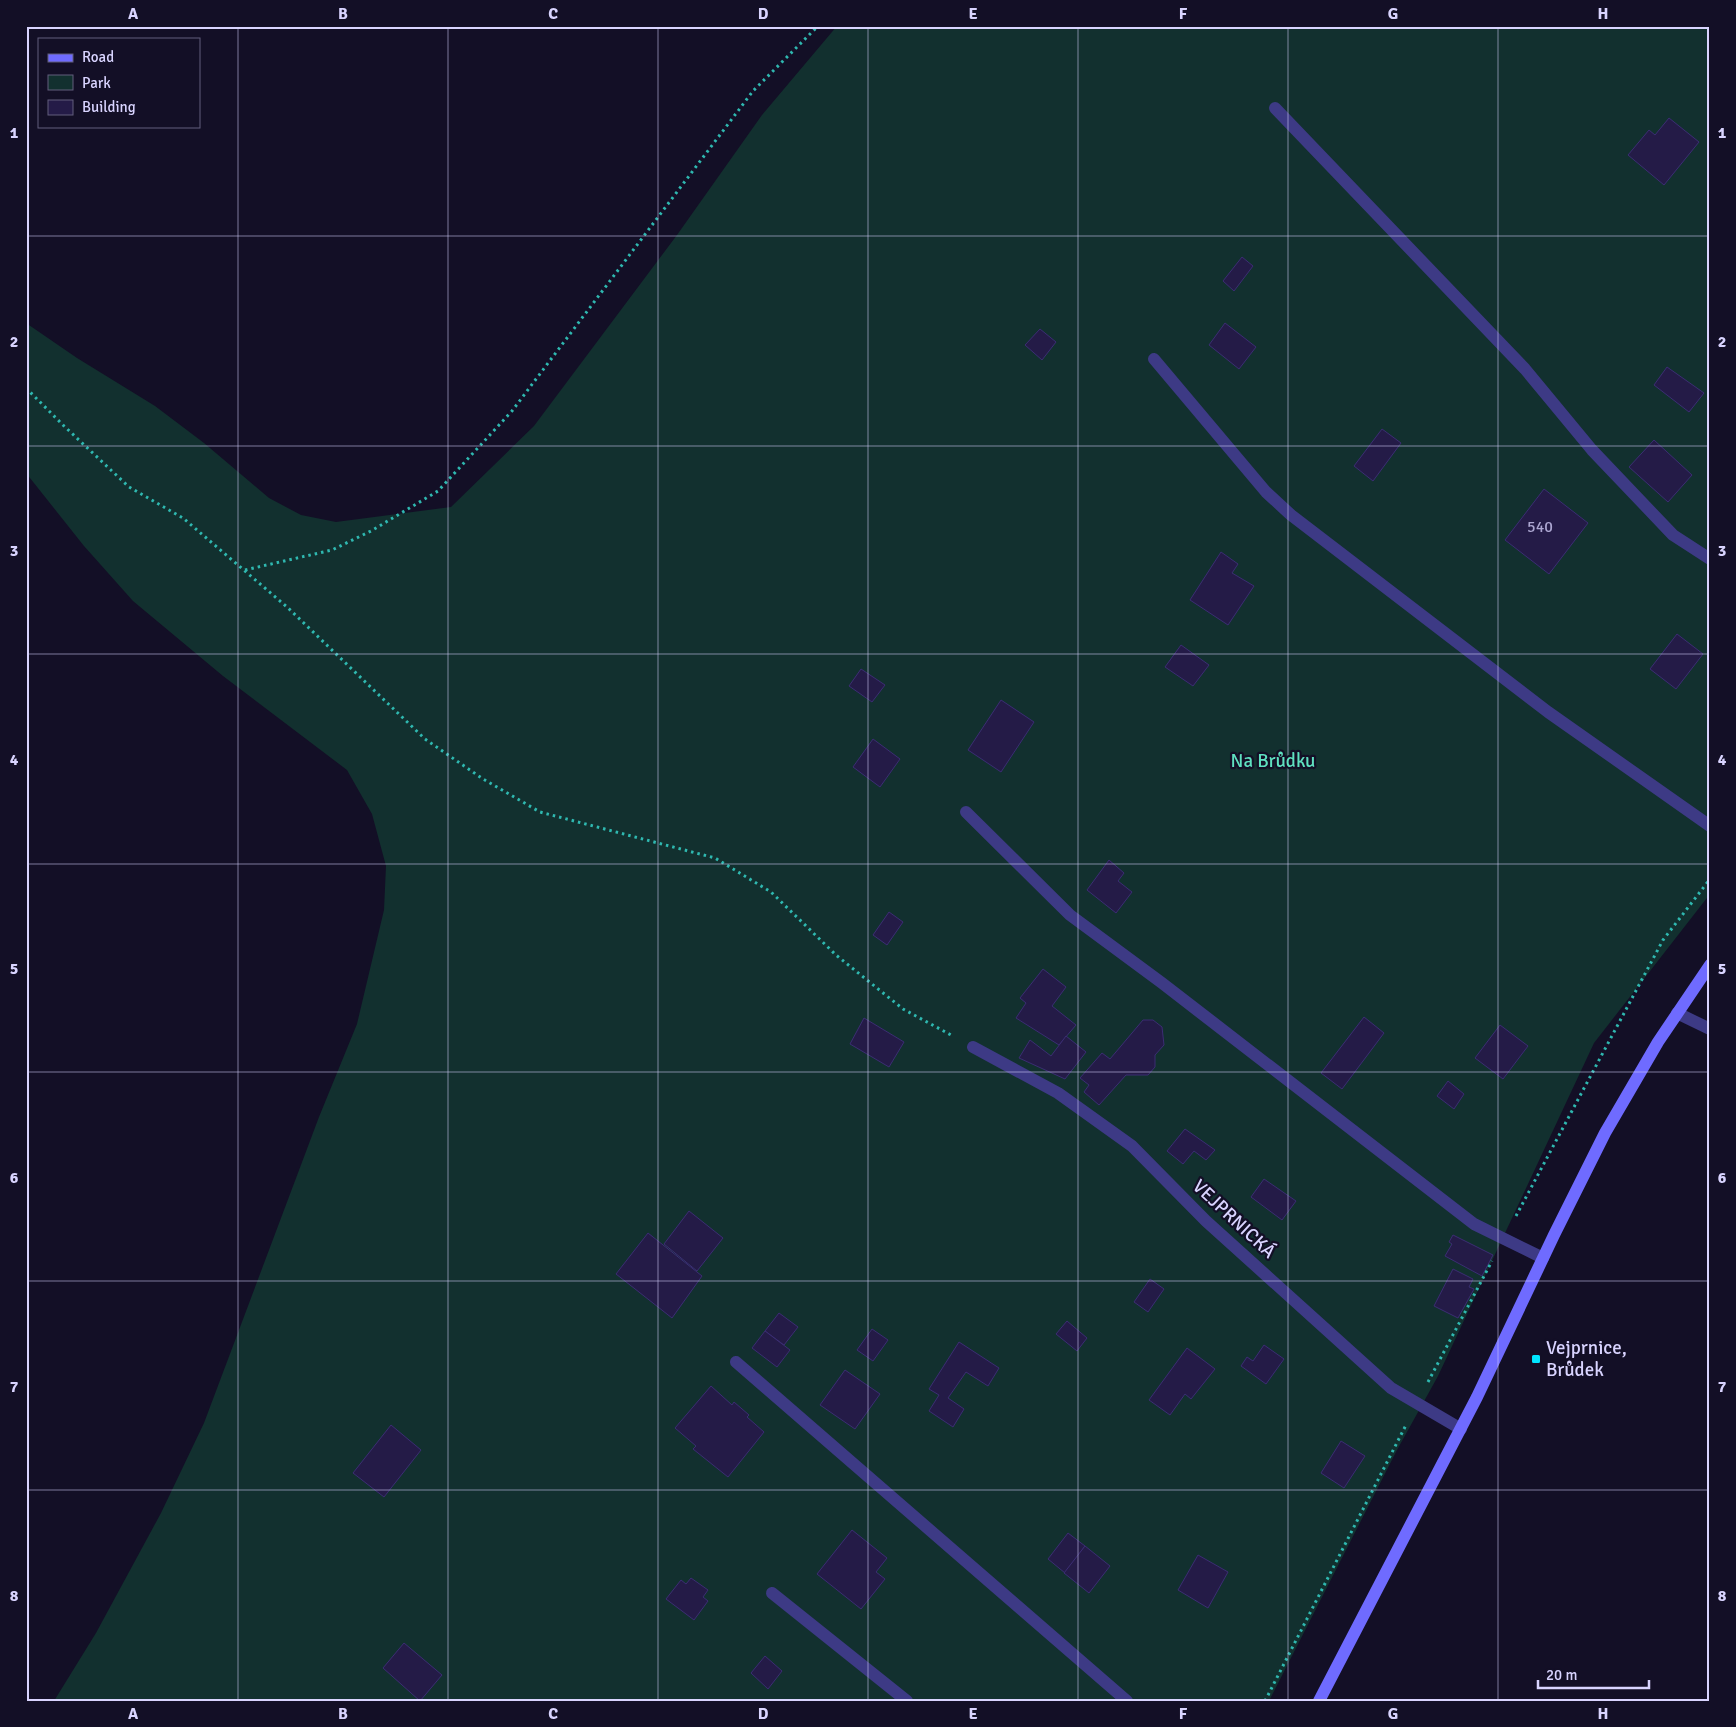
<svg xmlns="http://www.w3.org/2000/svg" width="1736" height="1727" font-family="Signika,sans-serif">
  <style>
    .green { fill: #12302f }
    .building { fill: #241b47; stroke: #3b2d73 }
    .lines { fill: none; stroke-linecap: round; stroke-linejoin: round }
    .path { stroke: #2fb8b0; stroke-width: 3; stroke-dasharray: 2.5 4; stroke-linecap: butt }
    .lane { stroke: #3d3a85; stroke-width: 12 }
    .street { stroke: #3d3a85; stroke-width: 12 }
    .secondary { stroke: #6f6bff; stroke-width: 12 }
    .grid { fill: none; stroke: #d9d4ff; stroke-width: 1; stroke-opacity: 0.55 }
    .poi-dot { fill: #00e5ff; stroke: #130f26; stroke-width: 2 }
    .labels { text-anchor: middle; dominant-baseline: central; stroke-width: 4.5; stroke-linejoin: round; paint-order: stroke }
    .number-label { font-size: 16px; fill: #aca6d1 }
    .park-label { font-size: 19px; fill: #5fe0c0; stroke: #130f26 }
    .street-label { font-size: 19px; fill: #d9d4ff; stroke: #130f26 }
    .poi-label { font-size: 19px; fill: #d9d4ff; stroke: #130f26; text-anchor: start }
    .neatline { fill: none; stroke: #d9d4ff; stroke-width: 2 }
    .grid-label { font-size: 16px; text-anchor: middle; font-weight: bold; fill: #d9d4ff }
  </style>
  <rect width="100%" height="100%" fill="#130f26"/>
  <polygon class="green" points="837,26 1710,26 1710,894 1594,1043 1438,1376 1397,1450 1269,1701 54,1701 96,1633 161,1513 204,1423 319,1117 357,1024 384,910 386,866 372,814 347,770 223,676 133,601 84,546 26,473 26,323 77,358 155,406 204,443 269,498 301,515 336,522 451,507 534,426 677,235 762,115"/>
  <g class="building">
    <polygon points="1669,118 1699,142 1664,185 1628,155 1649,130 1655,135"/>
    <polygon points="1242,257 1253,266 1234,291 1223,281"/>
    <polygon points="1225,323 1256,347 1239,369 1209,345"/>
    <polygon points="1040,329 1056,342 1042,360 1025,345"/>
    <polygon points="1667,367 1704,393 1689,412 1654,385"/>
    <polygon points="1382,429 1401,443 1373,481 1354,466"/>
    <polygon points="1654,440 1692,475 1668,502 1629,467"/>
    <polygon points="1544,489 1588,523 1549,574 1505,540"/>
    <polygon points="1221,552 1238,564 1232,573 1254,586 1228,625 1190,600"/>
    <polygon points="1677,634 1703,654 1676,689 1650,669"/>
    <polygon points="1181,645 1209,665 1193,686 1165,667"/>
    <polygon points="861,669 885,685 872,702 849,686"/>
    <polygon points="1001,700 1034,722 1001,772 968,750"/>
    <polygon points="873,739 900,759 880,787 853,767"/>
    <polygon points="1109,860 1124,873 1118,881 1132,892 1116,913 1087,890"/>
    <polygon points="889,912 903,922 887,945 873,935"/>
    <polygon points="1043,969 1066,987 1052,1006 1076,1025 1059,1045 1016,1018 1026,1003 1020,998"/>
    <polygon points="1364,1017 1384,1033 1342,1089 1321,1073"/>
    <polygon points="864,1018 904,1042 889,1067 850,1044"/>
    <polygon points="1143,1020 1153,1020 1162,1027 1164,1045 1155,1055 1155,1067 1148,1075 1126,1075 1099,1105 1084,1092 1089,1085 1080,1078 1102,1053 1110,1059"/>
    <polygon points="1500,1025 1528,1046 1503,1079 1475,1058"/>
    <polygon points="1066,1036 1086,1052 1065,1079 1019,1058 1030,1040 1051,1056"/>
    <polygon points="1448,1081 1464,1094 1454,1109 1437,1096"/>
    <polygon points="1185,1129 1215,1150 1206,1160 1194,1151 1183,1164 1167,1151"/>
    <polygon points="1264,1179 1296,1201 1282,1220 1251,1197"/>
    <polygon points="689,1211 723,1238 697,1271 664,1244"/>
    <polygon points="648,1233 702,1276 672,1318 616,1274"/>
    <polygon points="1453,1235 1493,1255 1482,1276 1445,1256 1452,1244 1449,1242"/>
    <polygon points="1453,1269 1473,1279 1469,1287 1474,1289 1458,1318 1434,1306"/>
    <polygon points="1150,1279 1164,1289 1148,1312 1134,1302"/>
    <polygon points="779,1313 798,1327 784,1345 765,1331"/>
    <polygon points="1067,1321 1087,1338 1077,1351 1056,1334"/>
    <polygon points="872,1329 888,1340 873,1361 857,1350"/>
    <polygon points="765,1331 790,1350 777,1367 752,1348"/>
    <polygon points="959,1342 999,1368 988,1386 966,1372 948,1398 964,1409 953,1427 929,1411 939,1395 929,1389"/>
    <polygon points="1264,1345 1284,1359 1266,1384 1241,1366 1247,1357 1253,1361"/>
    <polygon points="1187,1348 1215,1369 1191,1399 1185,1394 1170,1415 1149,1400"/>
    <polygon points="845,1370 880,1394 855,1429 820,1405"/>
    <polygon points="711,1386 732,1405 734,1402 749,1415 747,1417 764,1432 728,1477 693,1449 696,1446 675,1428"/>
    <polygon points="391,1425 421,1450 384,1497 353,1473"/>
    <polygon points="1341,1441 1365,1456 1344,1488 1321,1473"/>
    <polygon points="852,1530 887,1558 876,1572 885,1579 861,1609 817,1574"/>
    <polygon points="1068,1533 1085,1546 1065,1573 1048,1559"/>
    <polygon points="1085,1546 1110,1566 1089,1593 1064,1573"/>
    <polygon points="1198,1555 1228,1572 1208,1608 1178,1590"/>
    <polygon points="691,1578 708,1590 703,1597 708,1601 694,1620 666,1599 681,1580 686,1584"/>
    <polygon points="404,1643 442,1675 420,1701 383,1668"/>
    <polygon points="765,1656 782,1671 768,1689 751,1673"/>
  </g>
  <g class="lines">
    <g class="path">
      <polyline points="26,388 64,426 129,487 183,518 287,607 425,739 483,779 540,812 715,858 771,892 836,955 903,1009 951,1035"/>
      <polyline points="245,570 332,550 371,531 438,491 512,411 753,91 818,26"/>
      <polyline points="1516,1216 1663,940 1710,879"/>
      <polyline points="1428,1382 1492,1261"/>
      <polyline points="1265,1701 1406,1425"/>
    </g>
    <g class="lane">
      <polyline points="1275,108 1525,369 1592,450 1673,535 1710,559"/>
      <polyline points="1154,359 1266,492 1291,515 1548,712 1710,826"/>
      <polyline points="966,812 1070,915 1162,983 1474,1224 1543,1258"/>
      <polyline points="1677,1013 1710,1029"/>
      <polyline points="736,1362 1127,1701"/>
      <polyline points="772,1593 907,1701"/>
    </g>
    <polyline class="street" points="973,1047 1058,1093 1132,1146 1206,1221 1391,1388 1461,1429"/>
    <polyline class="secondary" points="1319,1701 1477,1397 1554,1235 1605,1133 1658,1042 1710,965"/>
  </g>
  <path class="grid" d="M 238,26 L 238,1701M 448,26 L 448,1701M 658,26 L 658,1701M 868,26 L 868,1701M 1078,26 L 1078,1701M 1288,26 L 1288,1701M 1498,26 L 1498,1701M 26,236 L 1710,236M 26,446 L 1710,446M 26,654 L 1710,654M 26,864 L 1710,864M 26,1072 L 1710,1072M 26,1281 L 1710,1281M 26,1490 L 1710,1490"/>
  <rect class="poi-dot" x="1531" y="1354" width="10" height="10" rx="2.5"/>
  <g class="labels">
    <g class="number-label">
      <text x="1540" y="527">540</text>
    </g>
    <g class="park-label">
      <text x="1273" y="761">Na Brůdku</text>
    </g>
    <g class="street-label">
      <text transform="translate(1234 1219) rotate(43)">VEJPRNICKÁ</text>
    </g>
    <g class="poi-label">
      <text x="1546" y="1348">Vejprnice,<tspan x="1546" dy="22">Brůdek</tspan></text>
    </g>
  </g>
  <rect width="1736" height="1727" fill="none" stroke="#130f26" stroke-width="55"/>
  <rect x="38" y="38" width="162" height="90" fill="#130f26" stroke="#625e7d"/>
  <rect x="48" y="54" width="25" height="8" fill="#6f6bff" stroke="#625e7d"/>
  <text x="82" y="62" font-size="15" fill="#d9d4ff">Road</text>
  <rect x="48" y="75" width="25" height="15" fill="#12302f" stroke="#625e7d"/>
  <text x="82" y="88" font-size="15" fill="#d9d4ff">Park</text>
  <rect x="48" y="100" width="25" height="15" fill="#241b47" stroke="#625e7d"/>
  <text x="82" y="112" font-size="15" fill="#d9d4ff">Building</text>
  <path d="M1538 1680v8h111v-8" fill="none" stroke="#d9d4ff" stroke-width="2.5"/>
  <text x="1546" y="1680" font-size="15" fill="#d9d4ff" stroke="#130f26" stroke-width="4" paint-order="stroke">20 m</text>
  <rect x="28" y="28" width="1680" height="1672" class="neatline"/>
  <g class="grid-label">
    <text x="133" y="19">A</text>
    <text x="343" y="19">B</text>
    <text x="553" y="19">C</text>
    <text x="763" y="19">D</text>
    <text x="973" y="19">E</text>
    <text x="1183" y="19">F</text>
    <text x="1393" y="19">G</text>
    <text x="1603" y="19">H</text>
    <text x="14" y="138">1</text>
    <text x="1722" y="138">1</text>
    <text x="14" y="347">2</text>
    <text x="1722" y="347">2</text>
    <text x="14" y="556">3</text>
    <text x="1722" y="556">3</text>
    <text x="14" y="765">4</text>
    <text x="1722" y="765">4</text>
    <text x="14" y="974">5</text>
    <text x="1722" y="974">5</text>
    <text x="14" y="1183">6</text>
    <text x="1722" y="1183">6</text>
    <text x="14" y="1392">7</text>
    <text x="1722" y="1392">7</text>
    <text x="14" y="1601">8</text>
    <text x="1722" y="1601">8</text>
    <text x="133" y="1719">A</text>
    <text x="343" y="1719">B</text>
    <text x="553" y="1719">C</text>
    <text x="763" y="1719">D</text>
    <text x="973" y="1719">E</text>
    <text x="1183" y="1719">F</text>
    <text x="1393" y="1719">G</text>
    <text x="1603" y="1719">H</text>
  </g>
</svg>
